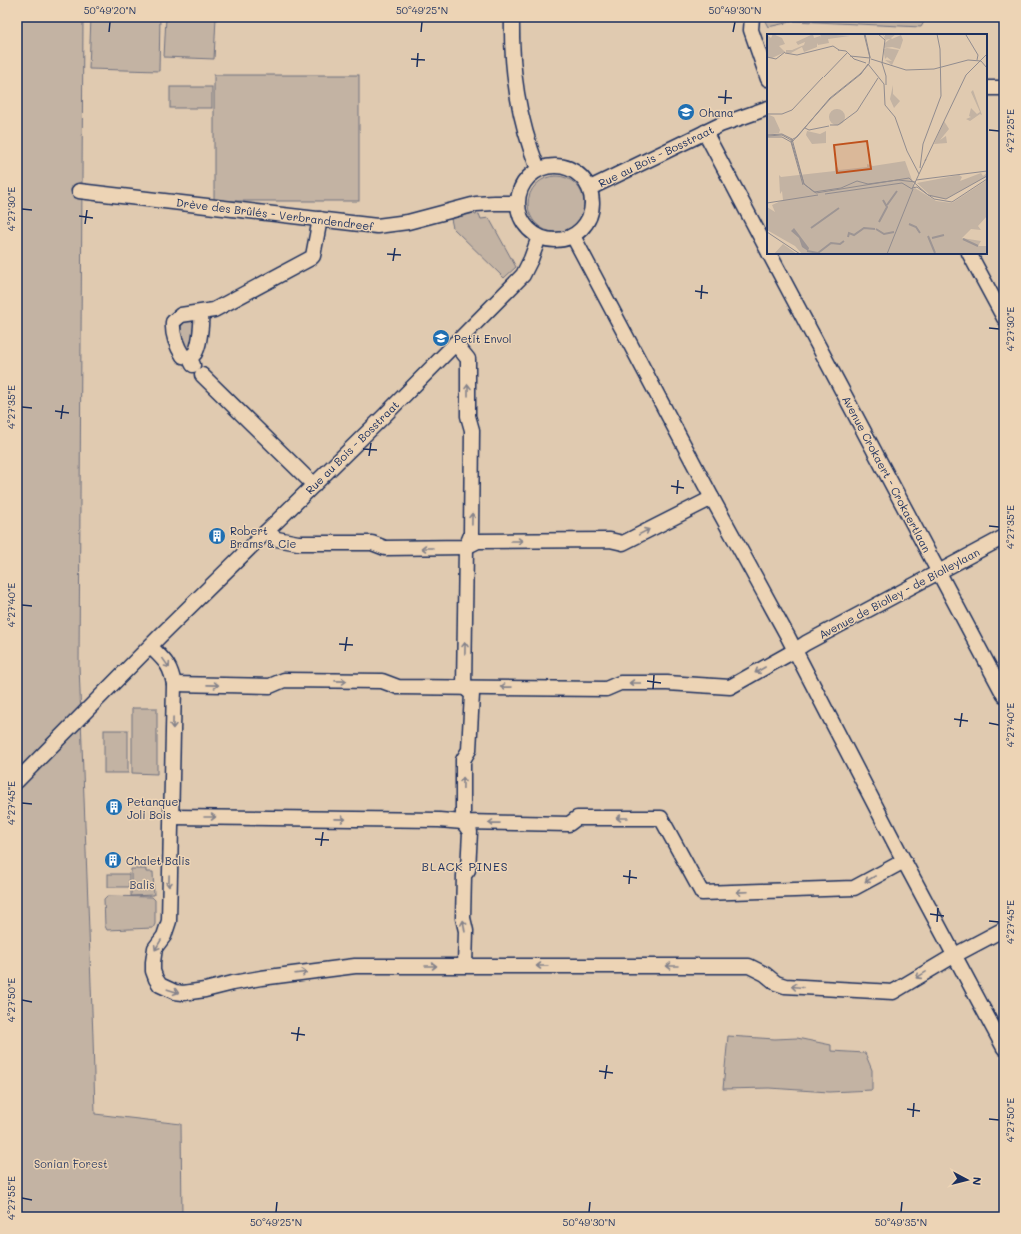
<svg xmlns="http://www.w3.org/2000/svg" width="1021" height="1234" font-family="Mali,sans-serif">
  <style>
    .green { fill: #c3b3a3; stroke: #6f7180 }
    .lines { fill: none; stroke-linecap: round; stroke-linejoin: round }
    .minor-casing { stroke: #1b2f5e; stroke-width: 17 }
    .minor { stroke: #edd4b5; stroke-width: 14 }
    .oneway { stroke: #84828a }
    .ticks { fill: none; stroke: #1b2f5e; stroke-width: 1.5 }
    .labels { text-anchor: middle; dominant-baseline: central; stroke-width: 3; stroke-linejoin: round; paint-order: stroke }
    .poi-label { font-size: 11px; fill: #1b2f5e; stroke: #edd4b5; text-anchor: start }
    .street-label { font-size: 11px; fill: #1b2f5e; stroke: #edd4b5 }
    .park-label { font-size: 11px; fill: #344368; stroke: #edd4b5 }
    .neighbourhood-label { font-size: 12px; letter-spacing: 1px; fill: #1b2f5e; stroke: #edd4b5 }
    .inset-river { fill: none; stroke: #9d9594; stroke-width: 2 }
    .inset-road { fill: none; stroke: #918c8f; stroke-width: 1 }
    .view { fill: #bf511c; fill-opacity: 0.15; stroke: #bf511c; stroke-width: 2 }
    .inset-edge { fill: none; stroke: #1b2f5e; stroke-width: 2 }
    .neatline { fill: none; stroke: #1b2f5e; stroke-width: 1.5 }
    .ticks-label { font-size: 10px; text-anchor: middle; fill: #1b2f5e }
  </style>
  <rect width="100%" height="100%" fill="#e0cab0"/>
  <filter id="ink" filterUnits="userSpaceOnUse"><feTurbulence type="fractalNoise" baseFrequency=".025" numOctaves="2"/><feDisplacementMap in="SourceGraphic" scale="8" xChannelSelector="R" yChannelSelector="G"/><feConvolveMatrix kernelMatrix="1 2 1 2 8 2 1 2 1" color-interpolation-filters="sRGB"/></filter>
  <g filter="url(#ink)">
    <g class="green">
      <polygon points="17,17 83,17 79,665 93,1037 95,1114 181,1124 182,1217 17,1217"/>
      <polygon points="91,17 160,17 159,71 89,69"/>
      <polygon points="166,17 216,17 214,59 164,57"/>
      <polygon points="528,17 588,17 588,21 528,20"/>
      <polygon points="763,17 927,17 921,27 795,21 768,27"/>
      <rect x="214" y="75" width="145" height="126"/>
      <rect x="170" y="87" width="42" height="21"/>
      <circle cx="556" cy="204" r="28"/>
      <polygon points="474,213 475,215 479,214 481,219 489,218 516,267 504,278 453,228 451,219"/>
      <polygon points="186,321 193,321 195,322 192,347 189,349 185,348 181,329 182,324"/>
      <polygon points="132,708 157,708 157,774 132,773"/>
      <rect x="104" y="730" width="24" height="43"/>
      <polygon points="131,869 146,869 146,872 153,872 154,895 131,896"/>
      <rect x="108" y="874" width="21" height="13"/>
      <polygon points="107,896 152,897 155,900 155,924 153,928 107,930 105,926 104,899"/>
      <polygon points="728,1036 775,1039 797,1038 831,1045 831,1051 865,1053 872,1070 872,1090 829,1092 769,1088 723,1089"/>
    </g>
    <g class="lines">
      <g class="minor-casing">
        <g id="minor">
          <path d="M 512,17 C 511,71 518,118 538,169"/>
          <polyline points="752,17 751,30 768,79"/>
          <polyline points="986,88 1004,88"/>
          <polyline points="705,132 768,251"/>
          <circle cx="555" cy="203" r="37"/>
          <polyline points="590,188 720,125 768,108"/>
          <polyline points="79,191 377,226 408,222 476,204 494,203 517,203"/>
          <polyline points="573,236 712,498 787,635 904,861 1004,1048"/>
          <polyline points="769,253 1004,695"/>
          <polyline points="969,253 1004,318"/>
          <polyline points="455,343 468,359 468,416 472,430 471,535 466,547 464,687 472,694 469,750 463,760 463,822"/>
          <path d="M 189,357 C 192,356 195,354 196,351 C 200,343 202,321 201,313"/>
          <path d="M 193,365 L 189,357 L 183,356 C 176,345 172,334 173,322 L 181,315 L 214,310 L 311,258 L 313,256 L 320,219"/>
          <polyline points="202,375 314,485"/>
          <polyline points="266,532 277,539 298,543 372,543 385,548 466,547 478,541 610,540 623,543 712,498"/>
          <path d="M 151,647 C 165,661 170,664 174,684 L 169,921 L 164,936 L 155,948 L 153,962 L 153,971 L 156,979 L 160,985 L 175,992 L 183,993 L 205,990 L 233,983 L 261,978 L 355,966 L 749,966 L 765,974 L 776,983 L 785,986 L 893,992 L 955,955 L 1004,929"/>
          <polyline points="174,684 270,686 284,680 382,681 398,687 606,689 620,683 667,683 730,687 794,651 806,643 1004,537"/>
          <polyline points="17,781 160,636 384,416 523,275 531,259 539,237"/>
          <polyline points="171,817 439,820 463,822 569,824 577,818 661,818 702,893 854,888 904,861"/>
          <polyline points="463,822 470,832 468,870 464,875 463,918 466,931 465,965"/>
        </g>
      </g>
      <use href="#minor" class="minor"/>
    </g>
    <defs><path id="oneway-shaft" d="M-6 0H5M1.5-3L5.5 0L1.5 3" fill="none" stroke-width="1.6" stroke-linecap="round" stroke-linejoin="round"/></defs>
    <g class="oneway">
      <use href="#oneway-shaft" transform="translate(468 390) rotate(-90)"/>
      <use href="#oneway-shaft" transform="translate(472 519) rotate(-89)"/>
      <use href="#oneway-shaft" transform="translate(644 532) rotate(-28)"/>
      <use href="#oneway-shaft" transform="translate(517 541)"/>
      <use href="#oneway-shaft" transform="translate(427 548) rotate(180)"/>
      <use href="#oneway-shaft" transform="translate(465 648) rotate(-89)"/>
      <use href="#oneway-shaft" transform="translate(166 663) rotate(55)"/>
      <use href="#oneway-shaft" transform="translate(760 670) rotate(150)"/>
      <use href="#oneway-shaft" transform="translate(341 681) rotate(1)"/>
      <use href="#oneway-shaft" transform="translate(635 683) rotate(-180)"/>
      <use href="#oneway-shaft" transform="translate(213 685) rotate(1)"/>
      <use href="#oneway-shaft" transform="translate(506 687) rotate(-179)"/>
      <use href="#oneway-shaft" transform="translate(173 723) rotate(91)"/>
      <use href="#oneway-shaft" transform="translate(463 783) rotate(-89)"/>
      <use href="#oneway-shaft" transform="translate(210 817)"/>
      <use href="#oneway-shaft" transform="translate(622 818) rotate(180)"/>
      <use href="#oneway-shaft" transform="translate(340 819) rotate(1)"/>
      <use href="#oneway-shaft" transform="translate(494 823) rotate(-179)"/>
      <use href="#oneway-shaft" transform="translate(870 879) rotate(150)"/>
      <use href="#oneway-shaft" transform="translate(169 881) rotate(91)"/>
      <use href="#oneway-shaft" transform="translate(742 892) rotate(178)"/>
      <use href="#oneway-shaft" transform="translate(464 926) rotate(-99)"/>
      <use href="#oneway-shaft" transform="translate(158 945) rotate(121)"/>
      <use href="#oneway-shaft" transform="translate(431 966)"/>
      <use href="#oneway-shaft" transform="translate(542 966) rotate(-180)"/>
      <use href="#oneway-shaft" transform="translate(672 966) rotate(-180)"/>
      <use href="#oneway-shaft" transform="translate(301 973) rotate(-7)"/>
      <use href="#oneway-shaft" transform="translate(921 975) rotate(149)"/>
      <use href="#oneway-shaft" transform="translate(797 987) rotate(-175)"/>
      <use href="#oneway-shaft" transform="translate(173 991) rotate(18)"/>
    </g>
  </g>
  <path class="ticks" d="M 109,32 L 110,22M 421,32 L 422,22M 733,32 L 735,22M 411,59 L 425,60M 417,67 L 418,53M 718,97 L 732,98M 725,104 L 726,90M 989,130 L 999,131M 22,209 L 32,210M 79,216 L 93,218M 85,224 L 87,210M 387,254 L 401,255M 393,261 L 395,248M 695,291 L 708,293M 701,299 L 702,285M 989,328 L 999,329M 22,407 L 32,408M 55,411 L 69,413M 61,419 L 63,405M 363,449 L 377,450M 369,456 L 371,443M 671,486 L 684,488M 677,494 L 678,480M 989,526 L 999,527M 22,605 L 32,606M 339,644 L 353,645M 345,651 L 347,637M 647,681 L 661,683M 653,689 L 654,675M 954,719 L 968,721M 989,723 L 999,725M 960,727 L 962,713M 22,803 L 32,804M 315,839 L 329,840M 321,846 L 323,832M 623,876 L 637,878M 629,884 L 630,870M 930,914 L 944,916M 989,921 L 999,922M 937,922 L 938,908M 22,1000 L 32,1002M 291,1033 L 305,1035M 297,1041 L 299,1027M 599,1071 L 613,1073M 605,1079 L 607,1065M 907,1109 L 920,1111M 913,1117 L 914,1103M 989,1119 L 999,1120M 22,1198 L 32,1200M 276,1212 L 277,1202M 589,1212 L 590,1202M 901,1212 L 902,1202"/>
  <defs>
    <g id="school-disc" transform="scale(0.9)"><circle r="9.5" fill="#1f6fb2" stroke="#edd4b5"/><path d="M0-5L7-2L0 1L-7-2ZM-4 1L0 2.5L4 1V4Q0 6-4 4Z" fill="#fff"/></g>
    <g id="building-disc" transform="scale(0.9)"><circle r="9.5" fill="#1f6fb2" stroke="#edd4b5"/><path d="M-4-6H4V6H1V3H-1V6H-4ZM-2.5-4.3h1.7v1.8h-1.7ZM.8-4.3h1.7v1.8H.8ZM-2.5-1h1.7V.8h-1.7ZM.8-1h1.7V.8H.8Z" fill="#fff"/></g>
  </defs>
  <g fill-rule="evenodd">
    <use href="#school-disc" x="686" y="112"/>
    <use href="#school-disc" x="441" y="338"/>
    <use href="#building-disc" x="217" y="536"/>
    <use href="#building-disc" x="114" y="807"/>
    <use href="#building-disc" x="113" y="860"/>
  </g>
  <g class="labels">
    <g class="poi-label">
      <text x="699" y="112">Ohana</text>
      <text x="454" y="338">Petit Envol</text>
      <text x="230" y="530">Robert<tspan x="230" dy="13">Brams &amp; Cie</tspan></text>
      <text x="127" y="801">Petanque<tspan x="127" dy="13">Joli Bois</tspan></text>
      <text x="126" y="860">Chalet Balis</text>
    </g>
    <g class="street-label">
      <text transform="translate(656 156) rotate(-26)">Rue au Bois - Bosstraat</text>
      <text transform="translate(275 214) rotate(7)">Drève des Brûlés - Verbrandendreef</text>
      <text transform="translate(352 447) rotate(-45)">Rue au Bois - Bosstraat</text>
      <text transform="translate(887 474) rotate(62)">Avenue Crokaert - Crokaertlaan</text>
      <text transform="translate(899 593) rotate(-28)">Avenue de Biolley - de Biolleylaan</text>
    </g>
    <g class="park-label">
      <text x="142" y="884">Balis</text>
      <text x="71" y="1163">Sonian Forest</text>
    </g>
    <g class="neighbourhood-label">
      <text x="465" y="866">BLACK PINES</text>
    </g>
  </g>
  <g transform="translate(767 34)">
    <rect width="220" height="220" fill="#e0cab0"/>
    <path d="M 6,0 L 15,4 L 18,10 L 12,12 L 18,18 L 5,24 L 0,23 L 0,1 L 4,4 ZM 46,0 L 47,4 L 53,2 L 53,4 L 54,0 L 83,2 L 61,5 L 62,9 L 51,11 L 50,9 L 50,13 L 37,18 L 35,13 L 24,19 L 19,19 L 19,16 L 25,16 L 37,11 L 38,8 L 31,11 L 29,8 ZM 116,0 L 118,3 L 118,0 L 129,0 L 124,4 L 125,5 L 134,1 L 136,6 L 133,15 L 125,13 L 117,14 L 118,9 L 123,5 L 118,6 ZM 120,14 L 132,16 L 125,31 L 118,26 L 125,27 L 120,23 L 118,25 L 116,15 ZM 126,51 L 126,60 L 133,67 L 127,74 L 123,65 ZM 206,56 L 215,81 L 213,80 L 203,87 L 199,85 L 204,83 L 202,82 L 204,74 L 210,80 L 213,78 L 204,58 ZM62 83a8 8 0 1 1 16 0a8 8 0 1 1-16 0ZM 0,80 L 7,83 L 13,96 L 12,99 L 0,101 ZM 177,87 L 182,95 L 173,106 L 179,102 L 180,109 L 167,110 ZM 40,97 L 53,100 L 59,97 L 59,109 L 45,110 L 39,101 ZM 138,127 L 148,154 L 169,167 L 185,169 L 220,146 L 220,182 L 211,192 L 214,196 L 204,195 L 195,204 L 214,207 L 211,212 L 220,212 L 220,220 L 35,220 L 28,212 L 0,196 L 0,173 L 8,178 L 5,171 L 16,166 L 15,157 L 13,160 L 12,141 L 14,143 L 68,137 L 69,131 L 72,136 L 100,133 L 100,130 L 106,132 ZM 214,139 L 216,142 L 220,139 L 220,142 L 179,165 L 165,163 L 150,149 L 192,141 L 195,143 L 193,147 ZM 16,210 L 30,220 L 7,220 Z" fill="#c3b3a3"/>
    <path d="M 27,194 L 42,214 L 41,217 L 35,213 L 32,204 L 24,197 Z" fill="#9d9594"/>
    <path class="inset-river" d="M 120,171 L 130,157M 112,188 L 120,173 L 116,166M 142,190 L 149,193 L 153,199M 44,194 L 72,174M 109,195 L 117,200 L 127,198M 161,202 L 168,219M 81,203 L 82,199 L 87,201 L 97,194 L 108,195M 165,204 L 177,201M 196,205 L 211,212M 40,217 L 51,219 L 64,209 L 73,210 L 77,207"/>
    <path class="inset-road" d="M 111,0 L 118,6 L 115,29 L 119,42 L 119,51M 199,1 L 211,21 L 210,26M 71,16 L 79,17 L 87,25 L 99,29M 18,19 L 30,21 L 66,12 L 72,16M 83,22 L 103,24 L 97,0M 0,23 L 9,25 L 18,18M 104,25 L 139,36 L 167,35 L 201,26 L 214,27 L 220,34M 57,43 L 80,19M 0,80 L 15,80 L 25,76 L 56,43M 63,91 L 71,91 L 90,77 L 111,44M 38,94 L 42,96 L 62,92M 0,101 L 15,100 L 25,105 L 37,150 L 47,158 L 74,154 L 90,147 L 101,150 L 131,146 L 149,148M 0,102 L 15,101 L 24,106 L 37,150 L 49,159 L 142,144 L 161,161 L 179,165 L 220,142M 0,103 L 15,103 L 24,108 L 36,151M 24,106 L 30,103 L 63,64 L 93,40 L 102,30 L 103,23 L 98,0M 25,108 L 63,65 L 94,40 L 101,30 L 117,50 L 118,71 L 128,83 L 140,117 L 152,140M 158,127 L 199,41 L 220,20M 153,134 L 156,110 L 174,62 L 173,15 L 170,0M 149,146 L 220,137M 145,154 L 150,153 L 167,165 L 185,168 L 220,145M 58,160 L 135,149 L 145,155 L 159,125M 0,169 L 51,161M 0,198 L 33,220M 120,220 L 146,155"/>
    <path class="view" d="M 100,107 L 104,135 L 70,139 L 67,111 Z"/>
    <rect width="220" height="220" class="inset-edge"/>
  </g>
  <rect width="1021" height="1234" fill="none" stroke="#edd4b5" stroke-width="44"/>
  <g transform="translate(967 1180) rotate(97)" stroke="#edd4b5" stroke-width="3" paint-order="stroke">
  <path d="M0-3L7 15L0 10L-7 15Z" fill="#1b2f5e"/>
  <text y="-6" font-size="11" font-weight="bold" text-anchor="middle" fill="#1b2f5e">N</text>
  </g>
  <rect x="22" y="22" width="977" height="1190" class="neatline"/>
  <g class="ticks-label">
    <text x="110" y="14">50°49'20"N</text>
    <text x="422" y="14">50°49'25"N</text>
    <text x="735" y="14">50°49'30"N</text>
    <text transform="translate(1010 131) rotate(-90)" y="4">4°27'25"E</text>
    <text transform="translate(11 209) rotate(-90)" y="4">4°27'30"E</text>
    <text transform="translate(1010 329) rotate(-90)" y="4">4°27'30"E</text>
    <text transform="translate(11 407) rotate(-90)" y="4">4°27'35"E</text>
    <text transform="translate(1010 527) rotate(-90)" y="4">4°27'35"E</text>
    <text transform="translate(11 605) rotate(-90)" y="4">4°27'40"E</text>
    <text transform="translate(1010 725) rotate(-90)" y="4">4°27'40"E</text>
    <text transform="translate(11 803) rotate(-90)" y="4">4°27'45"E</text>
    <text transform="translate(1010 922) rotate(-90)" y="4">4°27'45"E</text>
    <text transform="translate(11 1000) rotate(-90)" y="4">4°27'50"E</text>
    <text transform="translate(1010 1120) rotate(-90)" y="4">4°27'50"E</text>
    <text transform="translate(11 1198) rotate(-90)" y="4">4°27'55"E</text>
    <text x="276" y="1226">50°49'25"N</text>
    <text x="589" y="1226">50°49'30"N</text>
    <text x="901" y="1226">50°49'35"N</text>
  </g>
</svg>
